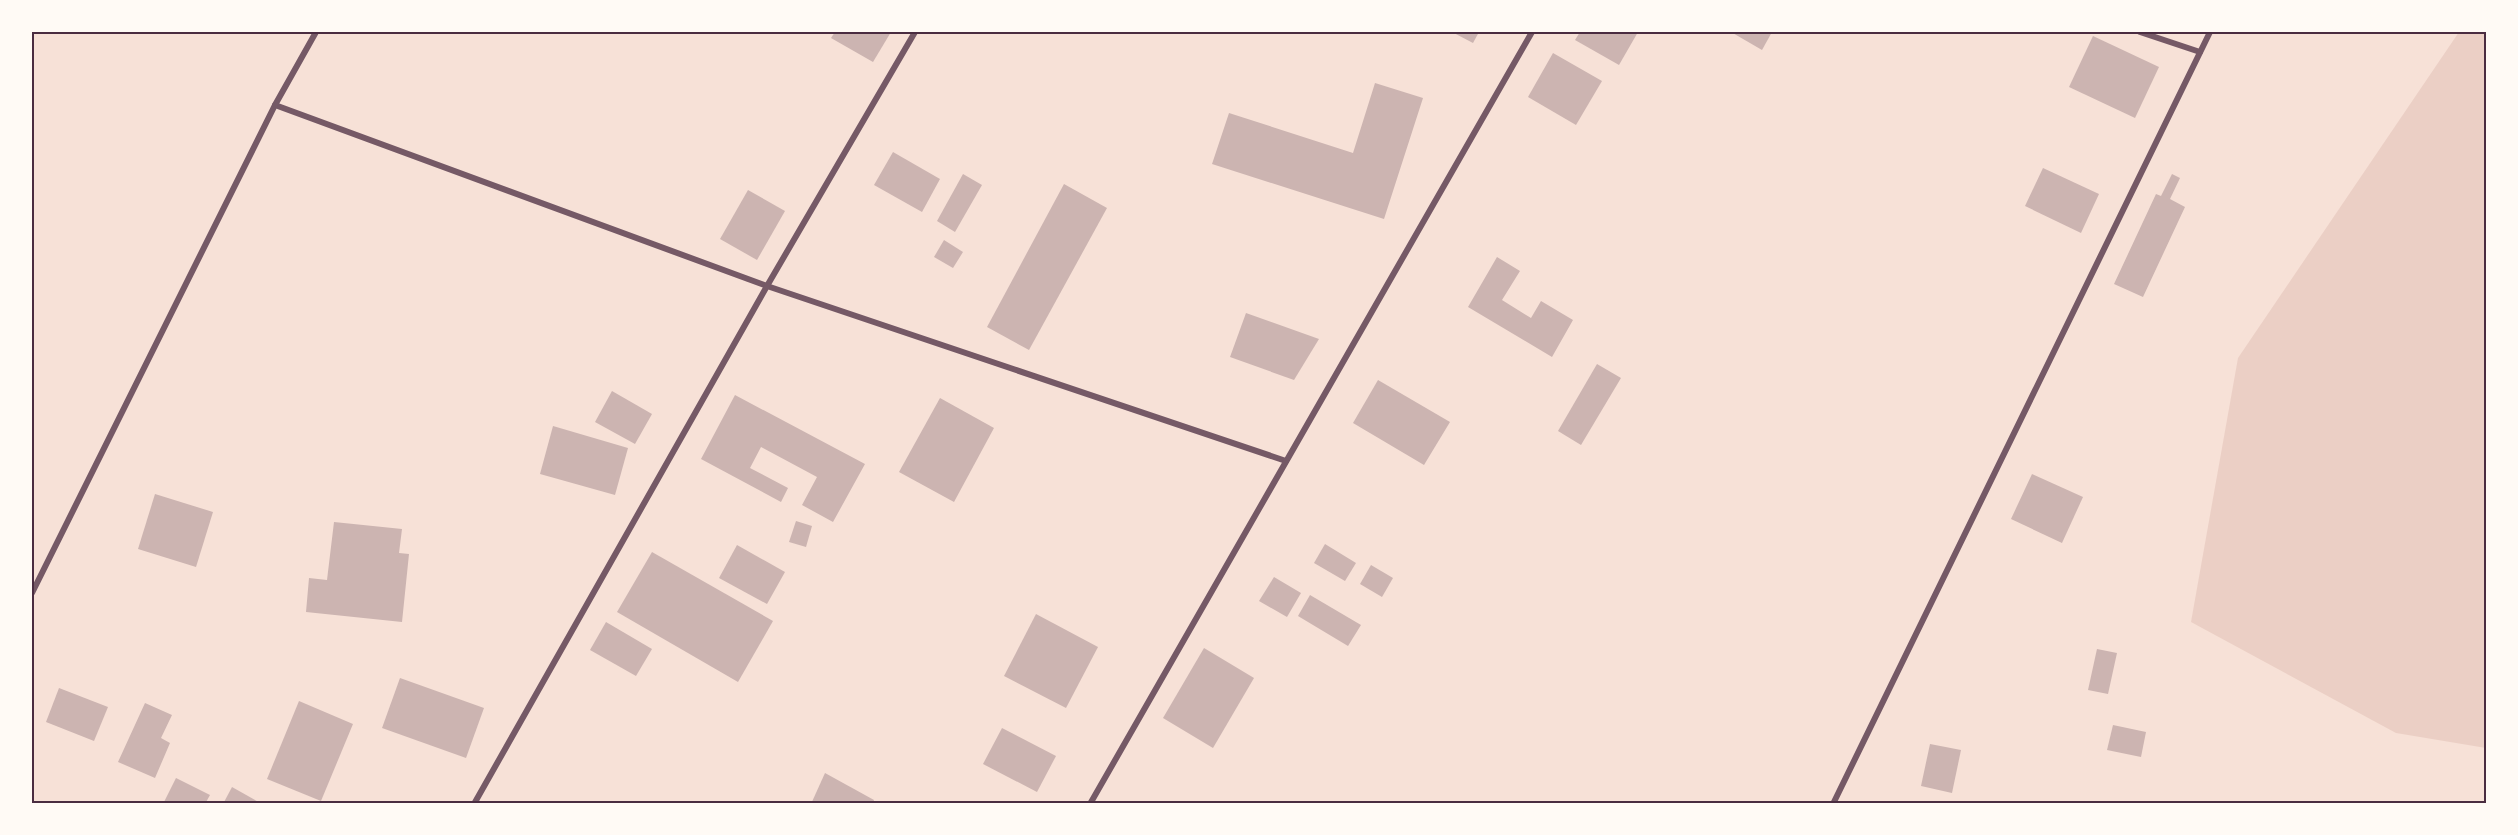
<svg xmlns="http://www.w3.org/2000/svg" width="2518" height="835" font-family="'Noto Sans',sans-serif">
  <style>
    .green { fill: #ebcfc5 }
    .building { fill: #ccb4b1 }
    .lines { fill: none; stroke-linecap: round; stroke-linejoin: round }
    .minor { stroke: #755966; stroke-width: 6 }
    .neatline { fill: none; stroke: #4a2c40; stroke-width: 2 }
  </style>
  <rect width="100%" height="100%" fill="#f7e1d7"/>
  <polygon class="green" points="2459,32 2486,32 2486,748 2396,733 2191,622 2238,358"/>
  <g class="building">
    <polygon points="835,32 891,32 873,62 831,38"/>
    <polygon points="1452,32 1479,32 1473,43"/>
    <polygon points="1580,32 1638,32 1619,65 1575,40"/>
    <polygon points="1731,32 1772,32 1762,50"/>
    <polygon points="2093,36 2159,67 2135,118 2069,87"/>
    <polygon points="1553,53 1602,81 1576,125 1528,97"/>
    <polygon points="1375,83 1423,98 1384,219 1212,164 1229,113 1353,153"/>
    <polygon points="893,152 940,179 922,212 874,185"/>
    <polygon points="2043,168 2099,194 2081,233 2025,206"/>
    <polygon points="963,174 982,185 955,232 937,221"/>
    <polygon points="2172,174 2180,178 2170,199 2185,207 2143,297 2114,284 2156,194 2161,196"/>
    <polygon points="1064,184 1107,208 1029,350 987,327"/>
    <polygon points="748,190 785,211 757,260 720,239"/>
    <polygon points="944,240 963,252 953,268 934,257"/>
    <polygon points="1497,257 1520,271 1502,300 1531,318 1541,301 1573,320 1552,357 1468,307"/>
    <polygon points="1246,313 1319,339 1294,380 1230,357"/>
    <polygon points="1597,364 1621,378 1581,445 1558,431"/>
    <polygon points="1378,380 1450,422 1424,465 1353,423"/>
    <polygon points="612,391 652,414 635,444 595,422"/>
    <polygon points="735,395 865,464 833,522 802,505 817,477 761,447 750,468 788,488 781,502 701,459"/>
    <polygon points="940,398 994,428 954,502 899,472"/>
    <polygon points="553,426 628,448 615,495 540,474"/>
    <polygon points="2032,474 2083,497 2062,543 2011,519"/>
    <polygon points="155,494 213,512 196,567 138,549"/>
    <polygon points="796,521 812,526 806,547 789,542"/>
    <polygon points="334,522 402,529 399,553 409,554 402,622 306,612 309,578 327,580"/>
    <polygon points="1325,544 1356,563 1345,581 1314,563"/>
    <polygon points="737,545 785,572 767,604 719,578"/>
    <polygon points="652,552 773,621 738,682 617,612"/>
    <polygon points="1371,565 1393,578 1382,597 1360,584"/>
    <polygon points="1274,577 1301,593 1287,617 1259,601"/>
    <polygon points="1310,595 1361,625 1348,646 1298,616"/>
    <polygon points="1036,614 1098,647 1066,708 1004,676"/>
    <polygon points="606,622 652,649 636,676 590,650"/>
    <polygon points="1204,648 1254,678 1213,748 1163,718"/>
    <polygon points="2097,649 2117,653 2108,694 2088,690"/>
    <polygon points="400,678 484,708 466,758 382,728"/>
    <polygon points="59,688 108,707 94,741 46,722"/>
    <polygon points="299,701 353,724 321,801 267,779"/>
    <polygon points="145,703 172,715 161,738 170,743 155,778 118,762"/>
    <polygon points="2113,725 2146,732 2141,757 2107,750"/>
    <polygon points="1002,728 1056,756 1037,792 983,764"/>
    <polygon points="1930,744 1961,750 1952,793 1921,786"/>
    <polygon points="825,773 874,800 873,804 811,804"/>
    <polygon points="176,778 210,795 205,804 163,804"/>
    <polygon points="232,787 262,804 223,804"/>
  </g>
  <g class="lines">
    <g class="minor">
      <polyline points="2140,32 2200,52"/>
      <polyline points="275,105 767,286 1286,461"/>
      <polyline points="32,593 275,105 316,32"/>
      <polyline points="474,804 767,286 915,32"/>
      <polyline points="1090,804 1532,32"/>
      <polyline points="1833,804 2210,32"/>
    </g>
  </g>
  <rect width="2518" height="835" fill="none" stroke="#fffaf5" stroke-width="66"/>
  <rect x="33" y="33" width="2452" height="769" class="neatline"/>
</svg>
